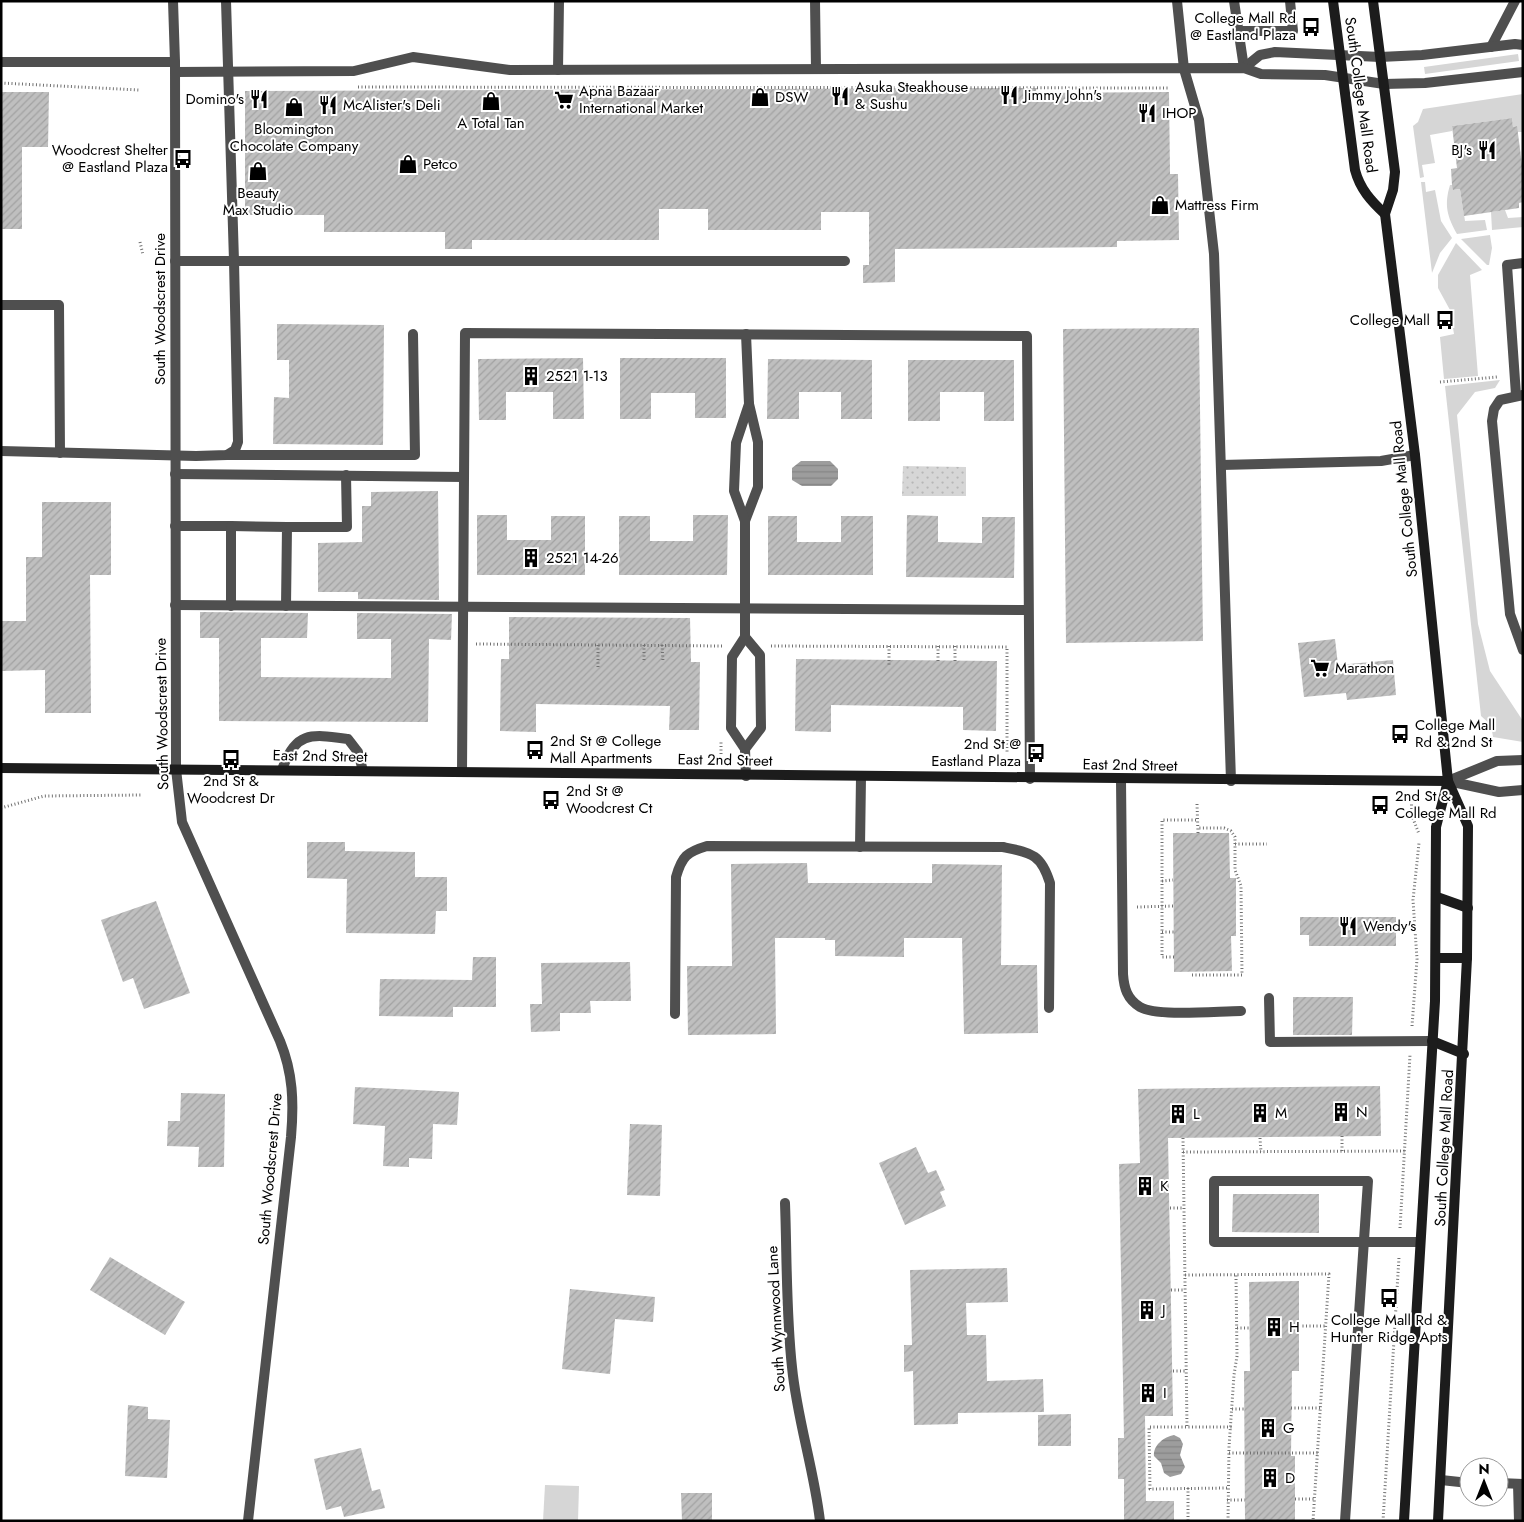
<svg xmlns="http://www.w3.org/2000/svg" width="1524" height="1522" font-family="Jost,sans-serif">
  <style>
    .grass { fill: #d6d6d6 }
    .park { fill: url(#park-dots) }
    .water { fill: url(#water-rules) }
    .building { fill: url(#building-hatch) }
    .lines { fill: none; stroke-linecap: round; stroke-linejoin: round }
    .path { stroke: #717171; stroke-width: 3; stroke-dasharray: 1 2.5; stroke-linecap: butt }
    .lane { stroke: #4f4f4f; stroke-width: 10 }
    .street { stroke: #4f4f4f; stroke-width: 10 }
    .secondary { stroke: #1c1c1c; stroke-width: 10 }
    .labels { text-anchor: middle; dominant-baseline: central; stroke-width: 4; stroke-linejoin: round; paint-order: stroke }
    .poi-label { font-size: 15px; fill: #000; stroke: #fff; text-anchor: start }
    .street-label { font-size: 15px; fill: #000; stroke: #fff }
  </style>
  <defs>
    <pattern id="park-dots" width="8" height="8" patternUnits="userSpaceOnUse" patternTransform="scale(1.25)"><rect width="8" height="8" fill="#d6d6d6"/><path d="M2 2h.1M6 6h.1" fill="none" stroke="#b6b6b6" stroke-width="1.8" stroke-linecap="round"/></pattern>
    <pattern id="water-rules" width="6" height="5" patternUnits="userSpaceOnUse" patternTransform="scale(1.25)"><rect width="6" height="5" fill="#9d9d9d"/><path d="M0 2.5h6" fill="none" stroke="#858585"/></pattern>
    <pattern id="building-hatch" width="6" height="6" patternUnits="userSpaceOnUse" patternTransform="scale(1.25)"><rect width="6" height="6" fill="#bfbfbf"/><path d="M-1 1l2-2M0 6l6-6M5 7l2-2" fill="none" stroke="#a2a2a2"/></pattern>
  </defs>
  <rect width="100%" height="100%" fill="#fff"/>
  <g class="grass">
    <polygon points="1518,54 1519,61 1425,74 1424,67"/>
    <polygon points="1523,94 1523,132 1517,132 1517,126 1513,127 1512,118 1452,126 1452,131 1430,135 1435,163 1422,165 1424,177 1420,178 1413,126 1418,122 1423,109"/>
    <polygon points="1421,182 1425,182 1426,192 1435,190 1441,221 1452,238 1440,253 1432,273"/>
    <path d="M 1450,185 L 1453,185 L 1454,190 L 1460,189 L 1465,221 L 1485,220 L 1487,230 L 1457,234 C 1447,216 1444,205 1450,185 Z"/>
    <polygon points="1505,210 1508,218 1523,217 1523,227 1492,230 1491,212"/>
    <polygon points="1490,235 1492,248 1489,265 1487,265 1461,239"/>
    <polygon points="1456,243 1482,270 1470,275 1478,376 1444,379 1440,337 1454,334 1450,310 1438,288 1438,275"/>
    <polygon points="1500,380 1495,388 1475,392 1457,415 1478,624 1490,671 1523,721 1523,742 1493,737 1491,725 1481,716 1445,386"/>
    <polygon points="545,1485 579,1486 578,1521 543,1521"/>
  </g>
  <polygon class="park" points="903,466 966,467 966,496 902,496"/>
  <g class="water">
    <polygon points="801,461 830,461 838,469 838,479 831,486 802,486 792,480 792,468"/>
    <path d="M 1174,1435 L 1180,1438 L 1183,1444 L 1180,1455 L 1185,1467 L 1181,1474 L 1170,1477 L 1164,1473 L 1161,1463 L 1154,1456 C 1153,1445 1164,1437 1174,1435 Z"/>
  </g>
  <g class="building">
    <polygon points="1037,88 1035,93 1169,92 1170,174 1178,174 1179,240 1117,241 1117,247 895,249 895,282 863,283 863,265 869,265 869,212 821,212 821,230 708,230 708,209 659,209 659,240 472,240 472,249 445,249 445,232 324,232 324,215 245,215 245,91"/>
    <polygon points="1,92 49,92 48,147 22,147 22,229 1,229"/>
    <polygon points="1512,118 1513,127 1517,126 1523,172 1523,202 1519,203 1519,208 1464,216 1460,189 1453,190 1452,185 1451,169 1457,168 1452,126"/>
    <polygon points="277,324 384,325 383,445 273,444 274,397 289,398 289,360 277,360"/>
    <polygon points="1199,328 1203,641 1066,643 1063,329"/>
    <polygon points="583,358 584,419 553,419 553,392 506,392 506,420 479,420 478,359"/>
    <polygon points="620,358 726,358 726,418 695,418 695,393 651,393 651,419 620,419"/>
    <polygon points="768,359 872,360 872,419 841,419 841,392 799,392 799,419 767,419"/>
    <polygon points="908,360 1014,360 1014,421 984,421 984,392 940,392 940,421 908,421"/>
    <polygon points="438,491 439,600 358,599 358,592 318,592 318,543 362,542 362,506 371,506 371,492"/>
    <polygon points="42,502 111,502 111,575 90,575 91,713 45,713 45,670 1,671 1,621 26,621 26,557 42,557"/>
    <polygon points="477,515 507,515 507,540 551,540 551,516 585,516 585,575 477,575"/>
    <polygon points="693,515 728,515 727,575 619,575 619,516 650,516 650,541 693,541"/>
    <polygon points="907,515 938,516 938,542 982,543 982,517 1015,517 1014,578 906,577"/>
    <polygon points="768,516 797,516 797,542 841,542 841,516 873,516 873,575 768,575"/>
    <polygon points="200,612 308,613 307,638 261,638 261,677 391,678 391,639 357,639 357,613 452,614 451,640 429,639 428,722 219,721 219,638 200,638"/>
    <polygon points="509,617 690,618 691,662 700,662 699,730 669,730 670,706 536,704 536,732 500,731 501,659 509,659"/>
    <polygon points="1335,639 1338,665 1393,660 1396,695 1347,700 1346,693 1304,697 1298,643"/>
    <polygon points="796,659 997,661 996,731 963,730 963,707 831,705 831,732 795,731"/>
    <polygon points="1173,833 1229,833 1230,878 1236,878 1236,936 1231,936 1232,971 1174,972"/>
    <polygon points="307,842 345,842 345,851 415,852 415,877 447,877 447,911 436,911 435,934 346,933 347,879 307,878"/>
    <polygon points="807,863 808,883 932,883 932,864 1002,865 1001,965 1037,965 1038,1033 964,1034 962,938 904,938 904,957 835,956 835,940 825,940 825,938 775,938 776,1034 688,1035 687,966 732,966 731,864"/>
    <polygon points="156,901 190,993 144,1009 133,978 123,982 101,920"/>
    <polygon points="1300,917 1396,917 1396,946 1309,946 1309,935 1300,935"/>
    <polygon points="473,957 496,957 496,1007 453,1007 453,1017 379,1016 380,979 472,980"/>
    <polygon points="630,962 631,1001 590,1001 591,1013 560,1013 560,1031 531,1032 530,1004 542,1004 541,963"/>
    <polygon points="1293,997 1353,997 1352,1035 1293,1035"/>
    <polygon points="1380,1086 1381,1136 1168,1138 1173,1416 1145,1416 1146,1501 1174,1501 1174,1521 1124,1521 1124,1479 1118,1479 1118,1438 1124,1438 1119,1164 1140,1163 1138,1089"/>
    <polygon points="355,1087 459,1092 457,1125 433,1124 432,1159 409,1158 409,1167 383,1166 385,1126 353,1124"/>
    <polygon points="181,1093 225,1094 224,1167 198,1167 199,1147 167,1146 168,1121 180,1121"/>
    <polygon points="630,1124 662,1125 660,1196 627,1195"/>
    <polygon points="916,1147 928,1173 936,1170 945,1190 940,1192 946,1206 905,1225 879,1163"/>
    <polygon points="1233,1194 1319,1194 1319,1233 1232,1232"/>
    <polygon points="110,1257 185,1302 165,1335 90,1290"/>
    <polygon points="1007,1268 1008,1302 966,1303 967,1335 986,1335 987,1381 1043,1379 1044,1412 958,1413 958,1424 914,1425 913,1371 904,1372 904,1345 912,1345 910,1270"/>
    <polygon points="1299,1281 1299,1371 1292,1371 1291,1456 1295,1456 1295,1521 1245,1521 1244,1371 1250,1371 1249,1282"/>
    <polygon points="570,1289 655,1297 653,1322 615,1319 610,1374 562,1369"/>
    <polygon points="128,1405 148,1407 148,1419 170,1420 167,1478 125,1476"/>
    <polygon points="1071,1414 1071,1446 1038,1446 1038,1415"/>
    <polygon points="361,1448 372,1491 380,1489 385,1508 344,1517 341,1506 326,1510 314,1459"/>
    <polygon points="681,1493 712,1493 712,1521 682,1521"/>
  </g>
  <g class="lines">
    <g class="path">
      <polyline points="1,83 139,90"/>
      <polyline points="358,87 1170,88"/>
      <polyline points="140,242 143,255"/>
      <polyline points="1440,382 1497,377"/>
      <polyline points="476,644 722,646"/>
      <polyline points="598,645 598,667"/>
      <polyline points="644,645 644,661"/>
      <polyline points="662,645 663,662"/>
      <polyline points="771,646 1007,647 1007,754"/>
      <polyline points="889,646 889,667"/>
      <polyline points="938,646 938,661"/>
      <polyline points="955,646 955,661"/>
      <polyline points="721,754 721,742"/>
      <polyline points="1411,794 1412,816 1419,834"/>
      <polyline points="1197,804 1198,833"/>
      <polyline points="1,808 44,796 141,795"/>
      <polyline points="1235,844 1267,844"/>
      <polyline points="1162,881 1173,880"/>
      <polyline points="1137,907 1174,906"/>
      <polyline points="1162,932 1174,932"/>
      <polyline points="1174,957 1162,957 1162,820 1198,820"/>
      <polyline points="1192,975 1242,975 1241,886 1235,870 1235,837 1231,831 1224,828 1198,828"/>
      <polyline points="1412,1026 1417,959 1413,900 1419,843"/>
      <polyline points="1342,1136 1342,1151"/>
      <polyline points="1183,1138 1187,1427"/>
      <polyline points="1260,1138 1261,1152"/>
      <polyline points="1183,1152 1405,1151"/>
      <polyline points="1170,1208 1184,1208"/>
      <polyline points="1400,1228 1410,1055"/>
      <polyline points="1185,1275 1329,1274 1313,1521"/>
      <polyline points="1171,1290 1185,1290"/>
      <polyline points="1299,1326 1326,1326"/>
      <polyline points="1237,1328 1250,1328"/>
      <polyline points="1173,1371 1186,1371"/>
      <polyline points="1291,1408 1320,1408"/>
      <polyline points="1232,1409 1244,1409"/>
      <polyline points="1229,1453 1318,1453"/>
      <polyline points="1188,1488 1188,1521"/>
      <polyline points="1227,1488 1150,1489 1149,1427 1232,1427"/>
      <polyline points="1295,1499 1315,1499"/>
      <polyline points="1227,1500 1245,1500"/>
      <polyline points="1228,1521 1229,1447 1234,1375 1237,1356 1236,1275"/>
      <polyline points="1383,1521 1399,1257"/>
    </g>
    <g class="lane">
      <polyline points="226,1 234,261 845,261"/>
      <polyline points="815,1 816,69"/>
      <polyline points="1177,1 1184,69 1199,120 1214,254 1231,781"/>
      <polyline points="1234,1 1244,68"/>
      <polyline points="1239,31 1293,31 1290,1"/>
      <polyline points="1491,47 1515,1"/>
      <polyline points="1,62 175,62"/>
      <polyline points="1244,68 1260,55 1275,52 1380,57 1422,55 1515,44 1523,45"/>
      <polyline points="558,70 559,1"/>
      <polyline points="175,72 354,71 413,57 510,70 1244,68 1261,74 1325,75 1384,84 1425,83 1523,72"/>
      <polyline points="1,305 59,305 60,453"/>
      <polyline points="1516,395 1507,265 1523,263"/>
      <polyline points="1523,395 1500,400 1494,409 1492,421 1510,614 1523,650"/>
      <polyline points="1,451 196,456 227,455 235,450 238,442 234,261 175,261"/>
      <polyline points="227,455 415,455 413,334"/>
      <polyline points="1221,465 1381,461 1415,455"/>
      <polyline points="175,474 464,477"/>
      <polyline points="745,521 758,487 758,442 749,404 746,334"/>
      <polyline points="175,526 231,526 231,606"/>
      <polyline points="231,526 287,527 286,606"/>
      <polyline points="287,527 347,527 346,475"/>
      <polyline points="175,605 1028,610"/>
      <polyline points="745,637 760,655 761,728 745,749"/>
      <path d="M 282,770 C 295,731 311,734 348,739 L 358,752 L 363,771"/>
      <polyline points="462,772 465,333 1027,336 1030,779"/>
      <polyline points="746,776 745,749 731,728 732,657 745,637 745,521 734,491 736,443 749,404"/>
      <path d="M 1121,780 L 1123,974 C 1124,988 1127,999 1140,1007 C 1157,1017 1218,1011 1241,1011"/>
      <polyline points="1448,781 1497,761 1523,760"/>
      <polyline points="1448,781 1499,792 1523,790"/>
      <polyline points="860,847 861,777"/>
      <polyline points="1269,998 1270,1042 1432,1041"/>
      <path d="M 675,1014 L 676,877 C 682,856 687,852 707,846 L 1003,847 C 1032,853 1041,854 1050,883 L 1049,1008"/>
      <polyline points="1441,1480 1469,1483"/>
      <polyline points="1499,1483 1523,1484"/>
      <polyline points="1518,1484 1519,1521"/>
      <path d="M 1345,1521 L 1368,1181 L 1214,1181 L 1214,1242 C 1283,1242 1351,1242 1420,1242"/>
    </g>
    <g class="street">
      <path d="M 173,1 L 175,62 L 176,769 L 182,822 L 280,1041 C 293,1073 294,1102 291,1137 L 248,1521"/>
      <path d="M 785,1203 C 787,1257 786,1313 792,1367 C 797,1419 814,1469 820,1521"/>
    </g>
    <g class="secondary">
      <path d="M 1333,1 L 1355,170 C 1360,189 1371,201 1385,214"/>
      <polyline points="1373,1 1395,172 1393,190 1385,214 1415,455 1448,781 1468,826 1467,958 1438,1521"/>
      <polyline points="1,768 1448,781"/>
      <polyline points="1437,897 1468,908"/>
      <polyline points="1436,958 1467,958"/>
      <polyline points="1432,1041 1464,1054"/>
      <polyline points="1404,1521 1435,1001 1436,827 1448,781"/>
    </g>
  </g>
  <defs>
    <g id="bus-bare" transform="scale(1.5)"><path d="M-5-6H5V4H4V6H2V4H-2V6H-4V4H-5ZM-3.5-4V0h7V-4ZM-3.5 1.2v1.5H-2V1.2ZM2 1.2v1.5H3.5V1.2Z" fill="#000" stroke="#fff" stroke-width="2.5" paint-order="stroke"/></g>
    <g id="restaurant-bare" transform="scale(1.5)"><path d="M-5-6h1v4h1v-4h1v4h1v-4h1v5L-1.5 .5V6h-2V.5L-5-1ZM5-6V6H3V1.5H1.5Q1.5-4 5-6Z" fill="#000" stroke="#fff" stroke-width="2.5" paint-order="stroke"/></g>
    <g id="shop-bare" transform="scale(1.5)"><path d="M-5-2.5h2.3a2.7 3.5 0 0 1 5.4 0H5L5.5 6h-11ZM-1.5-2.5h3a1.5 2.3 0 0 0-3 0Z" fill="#000" stroke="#fff" stroke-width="2.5" paint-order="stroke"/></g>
    <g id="supermarket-bare" transform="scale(1.5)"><path d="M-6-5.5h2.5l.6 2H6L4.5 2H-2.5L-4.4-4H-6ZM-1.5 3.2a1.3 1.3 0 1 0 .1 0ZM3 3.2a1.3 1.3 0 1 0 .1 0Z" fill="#000" stroke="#fff" stroke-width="2.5" paint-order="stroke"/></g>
    <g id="building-bare" transform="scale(1.5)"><path d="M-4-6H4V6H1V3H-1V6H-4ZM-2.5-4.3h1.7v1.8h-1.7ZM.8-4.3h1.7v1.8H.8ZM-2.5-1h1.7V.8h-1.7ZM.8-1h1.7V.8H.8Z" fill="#000" stroke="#fff" stroke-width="2.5" paint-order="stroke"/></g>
  </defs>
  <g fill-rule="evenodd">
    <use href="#bus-bare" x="1311" y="27"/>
    <use href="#restaurant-bare" x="1009" y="95"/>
    <use href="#restaurant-bare" x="840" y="96"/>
    <use href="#shop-bare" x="760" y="97"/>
    <use href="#restaurant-bare" x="259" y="99"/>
    <use href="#supermarket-bare" x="564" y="100"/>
    <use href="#shop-bare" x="491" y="101"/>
    <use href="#restaurant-bare" x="328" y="105"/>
    <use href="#shop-bare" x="294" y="107"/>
    <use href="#restaurant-bare" x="1147" y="113"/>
    <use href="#restaurant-bare" x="1487" y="150"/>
    <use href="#bus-bare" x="183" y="159"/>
    <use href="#shop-bare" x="408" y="164"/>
    <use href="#shop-bare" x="258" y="171"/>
    <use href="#shop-bare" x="1160" y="205"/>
    <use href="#bus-bare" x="1445" y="320"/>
    <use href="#building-bare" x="531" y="376"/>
    <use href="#building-bare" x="531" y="558"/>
    <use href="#supermarket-bare" x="1320" y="668"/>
    <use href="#bus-bare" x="1400" y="734"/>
    <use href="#bus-bare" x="535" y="750"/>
    <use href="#bus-bare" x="1036" y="753"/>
    <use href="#bus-bare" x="231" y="759"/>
    <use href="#bus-bare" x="551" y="800"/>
    <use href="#bus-bare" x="1380" y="805"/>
    <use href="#restaurant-bare" x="1348" y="926"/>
    <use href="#building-bare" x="1341" y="1112"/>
    <use href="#building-bare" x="1260" y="1113"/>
    <use href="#building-bare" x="1178" y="1114"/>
    <use href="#building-bare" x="1145" y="1186"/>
    <use href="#bus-bare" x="1389" y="1298"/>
    <use href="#building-bare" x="1147" y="1310"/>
    <use href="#building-bare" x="1274" y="1327"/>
    <use href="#building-bare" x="1148" y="1393"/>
    <use href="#building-bare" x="1268" y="1428"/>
    <use href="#building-bare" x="1270" y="1478"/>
  </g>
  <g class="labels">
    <g class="poi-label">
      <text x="1296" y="18" text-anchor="end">College Mall Rd<tspan x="1296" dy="17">@ Eastland Plaza</tspan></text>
      <text x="855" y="87">Asuka Steakhouse<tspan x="855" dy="17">&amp; Sushu</tspan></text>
      <text x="579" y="91">Apna Bazaar<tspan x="579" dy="17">International Market</tspan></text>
      <text x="1024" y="95">Jimmy John's</text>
      <text x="775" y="97">DSW</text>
      <text x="244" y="99" text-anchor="end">Domino's</text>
      <text x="343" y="105">McAlister's Deli</text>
      <text x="1162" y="113">IHOP</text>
      <text x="491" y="123" text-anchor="middle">A Total Tan</text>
      <text x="294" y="129" text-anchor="middle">Bloomington<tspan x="294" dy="17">Chocolate Company</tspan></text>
      <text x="168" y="150" text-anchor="end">Woodcrest Shelter<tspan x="168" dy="17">@ Eastland Plaza</tspan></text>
      <text x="1472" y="150" text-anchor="end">BJ's</text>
      <text x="423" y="164">Petco</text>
      <text x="258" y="193" text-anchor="middle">Beauty<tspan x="258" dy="17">Max Studio</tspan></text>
      <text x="1175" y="205">Mattress Firm</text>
      <text x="1430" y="320" text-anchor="end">College Mall</text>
      <text x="546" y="376">2521 1-13</text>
      <text x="546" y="558">2521 14-26</text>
      <text x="1335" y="668">Marathon</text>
      <text x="1415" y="725">College Mall<tspan x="1415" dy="17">Rd &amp; 2nd St</tspan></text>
      <text x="550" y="741">2nd St @ College<tspan x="550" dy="17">Mall Apartments</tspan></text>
      <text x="1021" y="744" text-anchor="end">2nd St @<tspan x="1021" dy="17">Eastland Plaza</tspan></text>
      <text x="231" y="781" text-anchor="middle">2nd St &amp;<tspan x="231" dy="17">Woodcrest Dr</tspan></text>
      <text x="566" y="791">2nd St @<tspan x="566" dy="17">Woodcrest Ct</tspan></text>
      <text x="1395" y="796">2nd St &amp;<tspan x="1395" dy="17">College Mall Rd</tspan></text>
      <text x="1363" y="926">Wendy's</text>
      <text x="1356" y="1112">N</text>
      <text x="1275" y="1113">M</text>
      <text x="1193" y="1114">L</text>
      <text x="1160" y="1186">K</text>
      <text x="1162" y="1310">J</text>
      <text x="1389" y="1320" text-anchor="middle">College Mall Rd &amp;<tspan x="1389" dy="17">Hunter Ridge Apts</tspan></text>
      <text x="1289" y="1327">H</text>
      <text x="1163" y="1393">I</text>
      <text x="1283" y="1428">G</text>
      <text x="1285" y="1478">D</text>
    </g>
    <g class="street-label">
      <text transform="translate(1361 95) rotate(82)">South College Mall Road</text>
      <text transform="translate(160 309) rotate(-90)">South Woodscrest Drive</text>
      <text transform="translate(1404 499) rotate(-96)">South College Mall Road</text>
      <text transform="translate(162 714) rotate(-91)">South Woodscrest Drive</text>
      <text transform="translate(320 756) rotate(1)">East 2nd Street</text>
      <text transform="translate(725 760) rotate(1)">East 2nd Street</text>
      <text transform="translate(1130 765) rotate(1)">East 2nd Street</text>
      <text transform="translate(1444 1148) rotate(-87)">South College Mall Road</text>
      <text transform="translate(270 1169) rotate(-85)">South Woodscrest Drive</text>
      <text transform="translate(776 1319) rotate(-93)">South Wynnwood Lane</text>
    </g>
  </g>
  <rect width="1524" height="1522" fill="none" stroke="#000000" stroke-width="5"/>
  <g transform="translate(1484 1482)"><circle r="24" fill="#ffffff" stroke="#999999"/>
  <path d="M0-4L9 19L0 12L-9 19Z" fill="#000000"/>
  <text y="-8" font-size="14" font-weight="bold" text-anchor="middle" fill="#000000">N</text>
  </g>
</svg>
